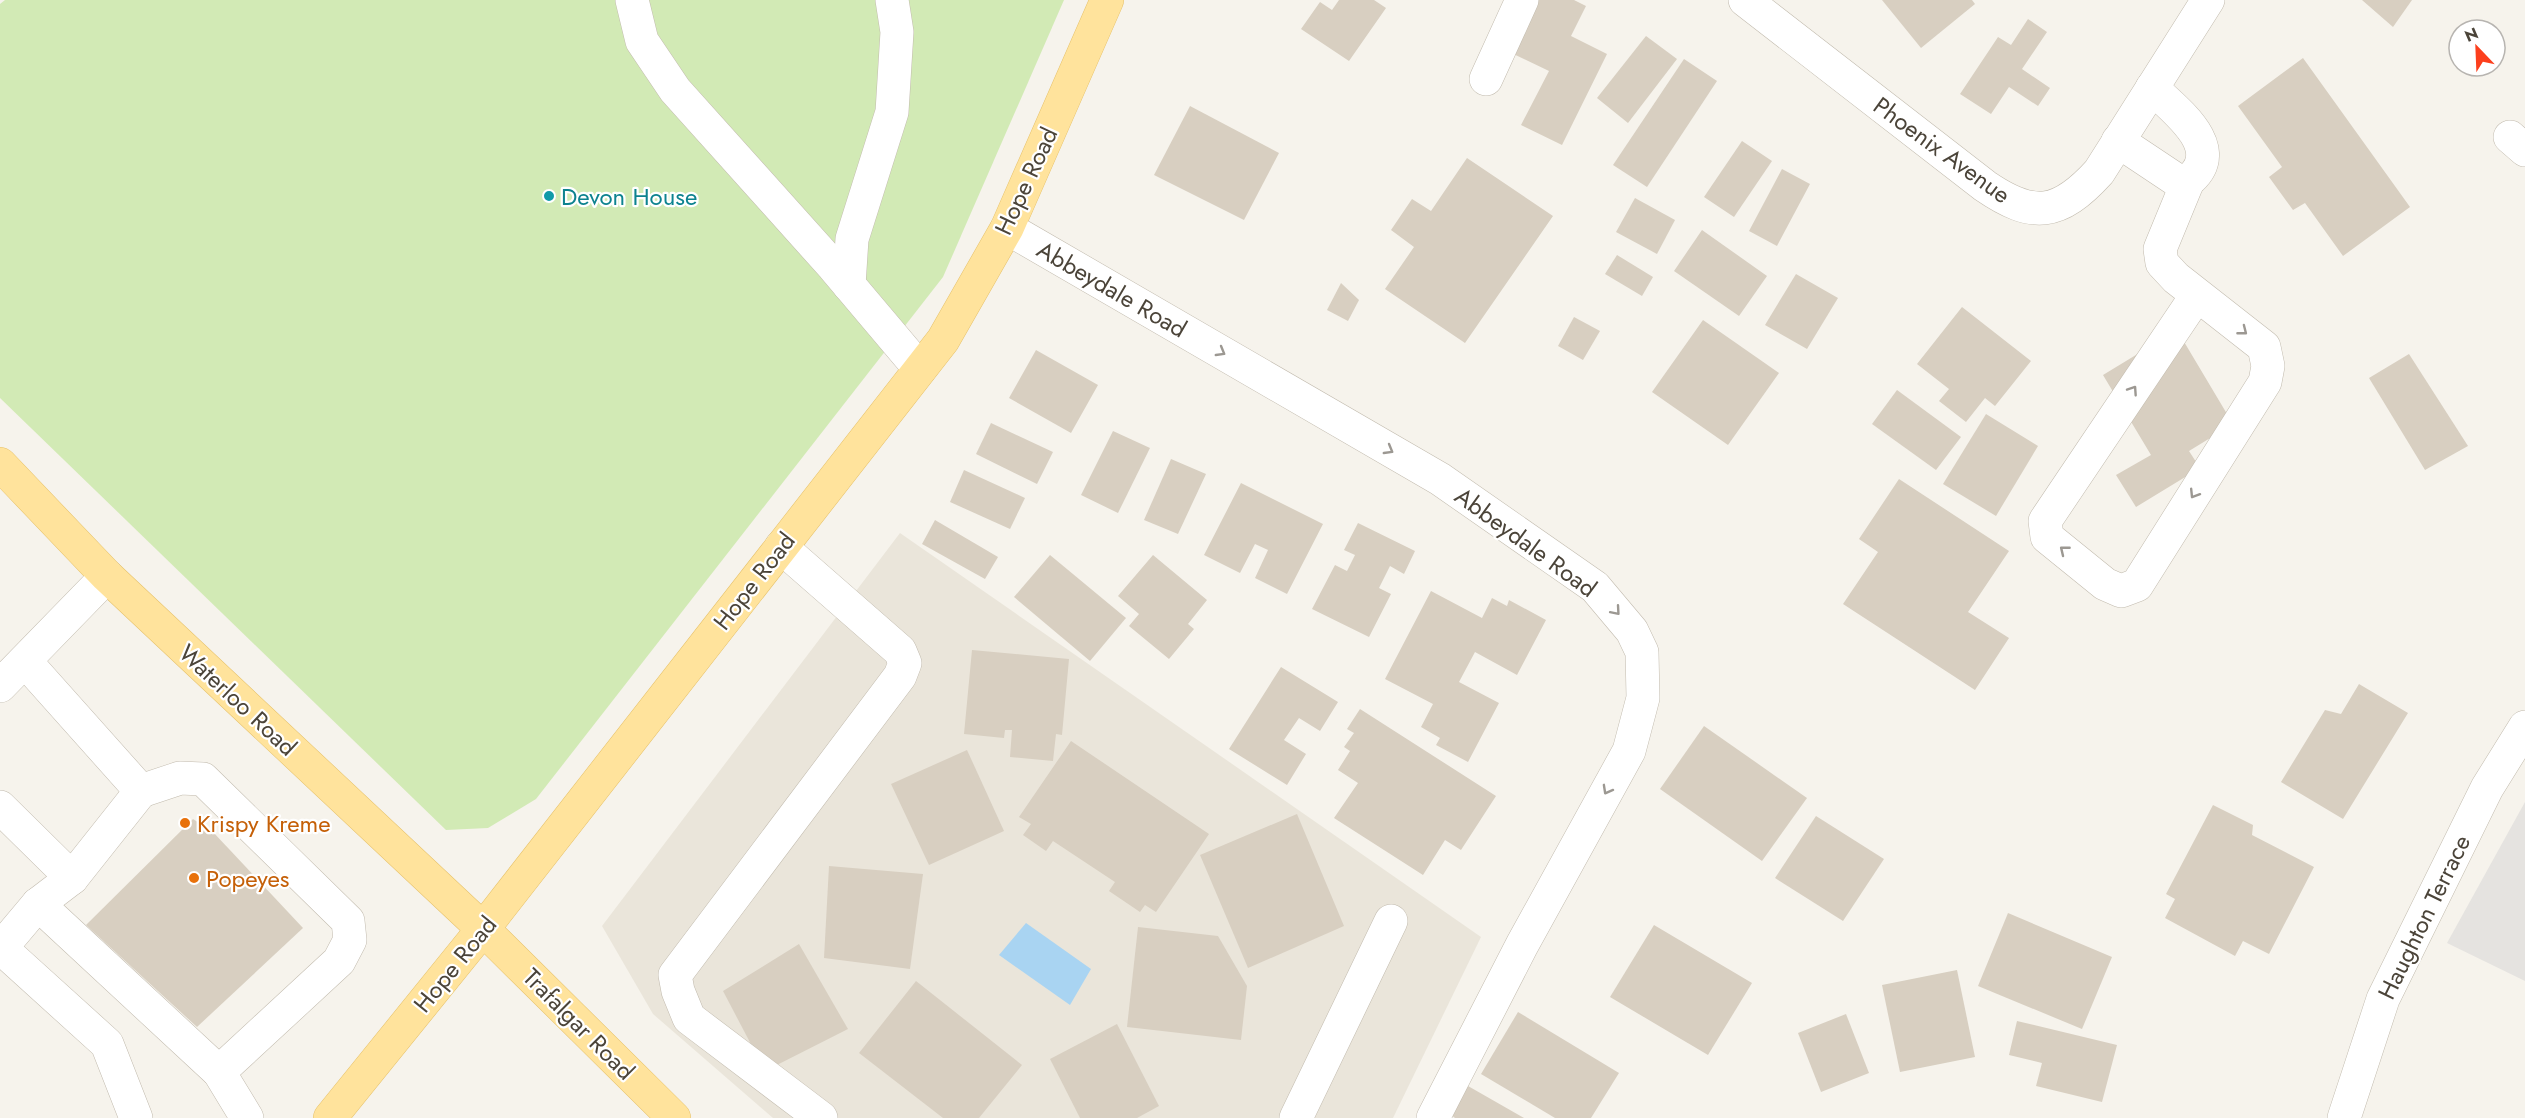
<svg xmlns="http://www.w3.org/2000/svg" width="2525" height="1118" font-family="Jost,sans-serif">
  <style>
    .residential { fill: #eae5da }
    .green { fill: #d2eab5 }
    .parking { fill: #e5e3e0 }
    .water { fill: #a9d4f2 }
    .building { fill: #d8cfc1 }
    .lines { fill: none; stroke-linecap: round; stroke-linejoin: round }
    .minor-casing { stroke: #c2bbae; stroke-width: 34 }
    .major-casing { stroke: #e6c16a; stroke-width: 34 }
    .minor { stroke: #fff; stroke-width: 33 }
    .major { stroke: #ffe39c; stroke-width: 33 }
    .oneway { stroke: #9c9892 }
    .culture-dot { fill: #0f9aa8; stroke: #fff; stroke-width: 2 }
    .food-dot { fill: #e8710a; stroke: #fff; stroke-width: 2 }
    .labels { text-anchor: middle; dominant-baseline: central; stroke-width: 4.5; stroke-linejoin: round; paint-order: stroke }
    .street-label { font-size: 24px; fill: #4b4439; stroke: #fff }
    .culture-label { font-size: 24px; fill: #0d838f; stroke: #fff; text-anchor: start }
    .food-label { font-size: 24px; fill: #c56008; stroke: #fff; text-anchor: start }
  </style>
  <rect width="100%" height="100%" fill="#f6f3ec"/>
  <polygon class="residential" points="900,533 1481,937 1393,1118 773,1118 653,1014 602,926"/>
  <polygon class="green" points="5,0 1064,0 943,277 536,799 488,828 446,830 0,398 0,4"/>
  <polygon class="parking" points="2525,802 2525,981 2447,943"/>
  <polygon class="water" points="1026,923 1091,969 1070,1005 999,955"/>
  <g class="building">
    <polygon points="1339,0 1374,0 1386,8 1349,61 1301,29 1320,2 1332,10"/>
    <polygon points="1528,0 1574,0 1586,6 1571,36 1607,54 1562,145 1521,125 1549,71 1503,49"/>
    <polygon points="1882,0 1972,0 1975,4 1921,48"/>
    <polygon points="2362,0 2412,0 2393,27"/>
    <polygon points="2028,19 2047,32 2022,69 2050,88 2038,106 2009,87 1991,114 1960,94 1998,37 2011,45"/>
    <polygon points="1646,36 1677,59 1628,123 1597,98"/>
    <polygon points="2303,58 2410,207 2343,256 2305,203 2293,210 2269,177 2282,167 2238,106"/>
    <polygon points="1684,59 1717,81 1647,187 1613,165"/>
    <polygon points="1190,106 1279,153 1244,220 1154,175"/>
    <polygon points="1742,141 1772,161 1734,217 1704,197"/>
    <polygon points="1467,158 1553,216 1465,343 1385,289 1414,247 1391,230 1412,199 1431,211"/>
    <polygon points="1782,169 1810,184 1777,246 1749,231"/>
    <polygon points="1635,198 1675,220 1657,254 1616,232"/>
    <polygon points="1702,230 1767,276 1739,316 1674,271"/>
    <polygon points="1617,255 1653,277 1642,296 1605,274"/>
    <polygon points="1796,274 1838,298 1807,349 1765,325"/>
    <polygon points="1341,283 1359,300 1348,321 1327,310"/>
    <polygon points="1962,307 2031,361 1995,406 1985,398 1966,422 1939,401 1949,389 1917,364"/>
    <polygon points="1574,317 1600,331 1583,360 1558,346"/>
    <polygon points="1703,320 1779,373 1728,445 1652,392"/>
    <polygon points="2177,330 2233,424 2189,451 2200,468 2136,507 2116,475 2151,455 2103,375"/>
    <polygon points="1036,350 1098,385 1071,433 1009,398"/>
    <polygon points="2409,354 2468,446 2425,470 2369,378"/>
    <polygon points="1897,390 1961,437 1936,470 1872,424"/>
    <polygon points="1986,414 2038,446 1996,516 1943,484"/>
    <polygon points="991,423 1053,452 1037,484 976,454"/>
    <polygon points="1113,431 1150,448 1118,513 1081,495"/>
    <polygon points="1171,459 1206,474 1178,534 1144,520"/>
    <polygon points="964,470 1025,498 1010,529 950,502"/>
    <polygon points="1899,479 2009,551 1968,612 2009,638 1975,690 1843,604 1878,552 1859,539"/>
    <polygon points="1241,483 1323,524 1287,594 1255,578 1268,550 1255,544 1240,573 1204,555"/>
    <polygon points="935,520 998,557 985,579 922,544"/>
    <polygon points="1358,523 1415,551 1404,574 1390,566 1379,588 1391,594 1369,637 1312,609 1335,565 1347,571 1355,555 1344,550"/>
    <polygon points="1050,555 1126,618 1090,661 1014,597"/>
    <polygon points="1153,555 1207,600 1188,624 1194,629 1169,659 1129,626 1139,614 1118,596"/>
    <polygon points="1431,591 1482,618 1492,598 1507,606 1509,600 1546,620 1517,675 1475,652 1459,682 1499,703 1468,762 1436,745 1440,738 1421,727 1433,704 1385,679"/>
    <polygon points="972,650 1069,659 1062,735 1056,734 1053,761 1010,757 1012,730 1005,730 1004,738 964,734"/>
    <polygon points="1281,667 1338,702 1320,731 1299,718 1284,740 1306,754 1287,785 1229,749"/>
    <polygon points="2359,684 2408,713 2343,819 2281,782 2325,710 2341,714"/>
    <polygon points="1360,709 1496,796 1461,850 1445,840 1423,875 1334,818 1358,783 1338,770 1350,751 1344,747 1354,733 1347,729"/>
    <polygon points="1704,726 1807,798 1762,861 1660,789"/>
    <polygon points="1071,741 1209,834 1156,912 1145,905 1140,912 1109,891 1115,882 1053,841 1046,851 1023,835 1031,824 1019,817"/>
    <polygon points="967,750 1004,831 929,865 891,784"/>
    <polygon points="2213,805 2253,825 2252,835 2314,867 2269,954 2243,941 2235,956 2165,918 2175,899 2166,894"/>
    <polygon points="1297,814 1344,926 1248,968 1200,855"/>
    <polygon points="1816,816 1884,859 1843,921 1775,878"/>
    <polygon points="193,819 213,832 303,928 197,1027 86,925"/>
    <polygon points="829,866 923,874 910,969 824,958"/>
    <polygon points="2008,913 2112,957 2082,1029 1978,986"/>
    <polygon points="1654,925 1752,983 1708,1055 1610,997"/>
    <polygon points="1138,927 1218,936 1247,986 1241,1040 1127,1027"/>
    <polygon points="799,944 848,1029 765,1071 723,991"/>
    <polygon points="1957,970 1975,1057 1900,1072 1882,985"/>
    <polygon points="916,981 1022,1065 979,1118 943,1118 859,1053"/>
    <polygon points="1518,1012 1619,1073 1591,1118 1555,1118 1481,1074"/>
    <polygon points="1846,1014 1869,1073 1821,1092 1798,1033"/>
    <polygon points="2017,1021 2117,1045 2102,1102 2036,1086 2042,1063 2009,1055"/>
    <polygon points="1117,1024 1159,1106 1137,1118 1080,1118 1050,1059"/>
    <polygon points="1468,1086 1524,1118 1455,1118 1451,1115"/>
  </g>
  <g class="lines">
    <g class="minor-casing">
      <g id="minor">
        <polyline points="632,0 642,41 675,90 833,266 920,369"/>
        <path d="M 1745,0 L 1985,186 C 2033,219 2059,216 2099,172 L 2208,0"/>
        <polyline points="1486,79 1522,0"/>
        <polyline points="2510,137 2525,150"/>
        <path d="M 2118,141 L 2178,181 L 2188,181 C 2228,149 2176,111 2152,88"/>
        <polyline points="2188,181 2160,249 2162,263 2176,278 2264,347 2268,366 2265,382 2137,585 2121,591 2105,584 2047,537 2045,521 2197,295"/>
        <polyline points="1007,228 1440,479 1595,587 1632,631 1642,652 1643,698 1629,751 1522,945 1433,1118"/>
        <polyline points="849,285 852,239 892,112 897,32 892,0"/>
        <polyline points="781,547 900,651 905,663 900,676 675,975 678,991 689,1018 821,1118"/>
        <polyline points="0,686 107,576"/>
        <polyline points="141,791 180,778 203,779 348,921 350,940 339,961 219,1072"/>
        <polyline points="0,807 72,878 141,791 25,661"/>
        <polyline points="72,878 38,904 219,1072 247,1118"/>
        <polyline points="1,948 107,1044 136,1118"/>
        <polyline points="0,949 38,904"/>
        <polyline points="1296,1118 1391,921"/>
        <polyline points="2344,1118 2383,999 2487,788 2525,727"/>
      </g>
    </g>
    <g class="major-casing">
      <g id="major">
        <polyline points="0,464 107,576 483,929 674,1118"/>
        <polyline points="330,1118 483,929 943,340 1007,228 1107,0"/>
      </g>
    </g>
    <use href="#minor" class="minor"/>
    <use href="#major" class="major"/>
  </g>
  <defs><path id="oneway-chevron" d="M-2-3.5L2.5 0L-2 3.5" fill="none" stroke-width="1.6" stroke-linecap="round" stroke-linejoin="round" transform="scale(1.5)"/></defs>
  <g class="oneway">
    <use href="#oneway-chevron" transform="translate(2243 331) rotate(38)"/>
    <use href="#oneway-chevron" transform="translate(1221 352) rotate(30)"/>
    <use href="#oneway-chevron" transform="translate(2133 390) rotate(-56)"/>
    <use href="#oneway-chevron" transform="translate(1389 450) rotate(30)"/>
    <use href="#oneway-chevron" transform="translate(2194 494) rotate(122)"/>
    <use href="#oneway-chevron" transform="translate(2064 550) rotate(-141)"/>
    <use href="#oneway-chevron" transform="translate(1616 611) rotate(49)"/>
    <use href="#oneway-chevron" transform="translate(1607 790) rotate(119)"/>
  </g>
  <circle class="culture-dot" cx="549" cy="196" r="6"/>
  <g class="food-dot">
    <circle cx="185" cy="823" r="6"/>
    <circle cx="194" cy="878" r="6"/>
  </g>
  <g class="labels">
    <g class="street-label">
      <text transform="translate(1942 150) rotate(36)">Phoenix Avenue</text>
      <text transform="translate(1026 181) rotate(-65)">Hope Road</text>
      <text transform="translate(1112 289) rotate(30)">Abbeydale Road</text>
      <text transform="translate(1526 542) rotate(36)">Abbeydale Road</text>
      <text transform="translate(754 581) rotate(-52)">Hope Road</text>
      <text transform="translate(238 700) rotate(43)">Waterloo Road</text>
      <text transform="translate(2424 917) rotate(-64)">Haughton Terrace</text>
      <text transform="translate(455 964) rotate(-51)">Hope Road</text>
      <text transform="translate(579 1024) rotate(45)">Trafalgar Road</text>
    </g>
    <g class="culture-label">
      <text x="561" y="196">Devon House</text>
    </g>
    <g class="food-label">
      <text x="197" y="823">Krispy Kreme</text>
      <text x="206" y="878">Popeyes</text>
    </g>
  </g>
  <g transform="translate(2477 48) rotate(337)"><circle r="28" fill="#ffffff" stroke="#b7b4b0" stroke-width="1.5"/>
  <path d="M0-4.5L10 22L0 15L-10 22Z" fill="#fc3f1d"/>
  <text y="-9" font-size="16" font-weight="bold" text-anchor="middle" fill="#4b4439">N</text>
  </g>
</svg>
